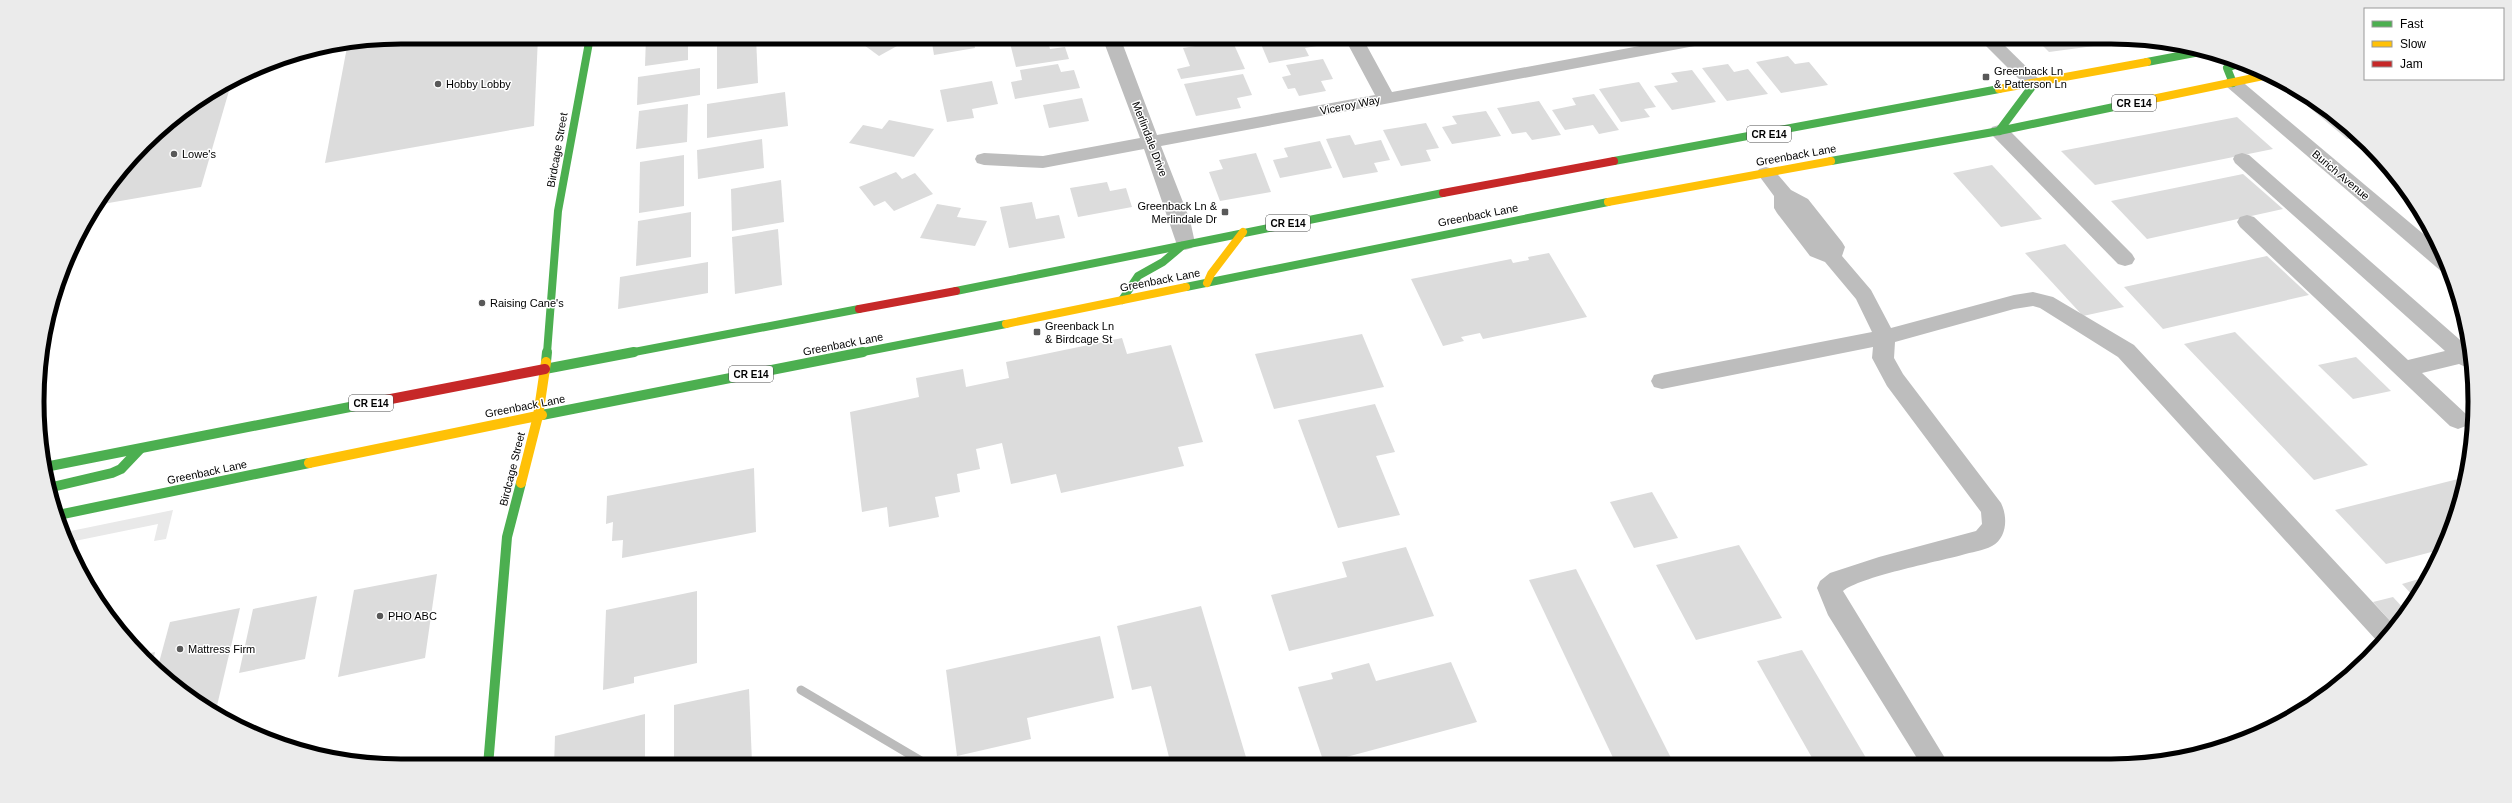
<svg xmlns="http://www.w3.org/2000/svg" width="2512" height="803" font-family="Helvetica,sans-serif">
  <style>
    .green { fill: #e9e9e9 }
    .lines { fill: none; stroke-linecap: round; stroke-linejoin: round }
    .stream { stroke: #bbb; stroke-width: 9 }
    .building { fill: #dcdcdc }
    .street { fill: #bdbdbd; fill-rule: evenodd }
    .fast-far1 { stroke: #4caf50; stroke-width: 8 }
    .fast { stroke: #4caf50; stroke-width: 10 }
    .slow-far1 { stroke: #ffc107; stroke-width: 8 }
    .slow { stroke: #ffc107; stroke-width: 10 }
    .jam-far1 { stroke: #c62828; stroke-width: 8 }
    .jam { stroke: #c62828; stroke-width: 10 }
    .poi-dot { fill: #595959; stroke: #fff; stroke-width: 1.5 }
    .labels { text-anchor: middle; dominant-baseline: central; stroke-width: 3; stroke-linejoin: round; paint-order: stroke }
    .shield { fill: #fff; stroke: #4c4c4c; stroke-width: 1 }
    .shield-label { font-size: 10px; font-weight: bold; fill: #000 }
    .poi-label { font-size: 11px; fill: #000; stroke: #fff; text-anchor: start }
    .street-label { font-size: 11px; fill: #000; stroke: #fff }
    .rim { fill: none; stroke: #000; stroke-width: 5 }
  </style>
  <rect width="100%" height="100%" fill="#fff"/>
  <polygon class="green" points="173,510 166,539 154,541 158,524 70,542 66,532"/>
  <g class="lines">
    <polyline class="stream" points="801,690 928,765"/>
  </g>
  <g class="building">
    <polygon points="402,37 538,37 534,126 325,163 348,42"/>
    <polygon points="646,37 688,37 688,60 645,66"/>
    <polygon points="717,37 756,37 758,83 717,89"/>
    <polygon points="853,37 900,37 906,41 879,56"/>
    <polygon points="931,37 973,37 975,48 934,55"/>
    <polygon points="1023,37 1047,37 1050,49 1065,47 1069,59 1016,67 1009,39"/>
    <polygon points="1164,37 1204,37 1204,38 1167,44"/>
    <polygon points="1258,37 1313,37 1317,46 1305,48 1309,56 1269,63"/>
    <polygon points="2034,37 2084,37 2094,46 2049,52"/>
    <polygon points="1232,40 1245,69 1181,79 1177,69 1190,66 1183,48"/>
    <polygon points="1788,56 1795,64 1809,62 1828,85 1781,93 1756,62"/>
    <polygon points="1323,59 1333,79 1321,81 1326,91 1299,96 1295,88 1288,89 1282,77 1291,75 1286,65"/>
    <polygon points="1058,64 1061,72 1074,70 1080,88 1015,99 1011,82 1022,80 1020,70"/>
    <polygon points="1728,64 1734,72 1748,69 1768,94 1727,101 1702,68"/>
    <polygon points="700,68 700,95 637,105 638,77"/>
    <polygon points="1692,70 1716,102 1672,110 1654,86 1678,82 1671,73"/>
    <polygon points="1243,74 1252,95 1237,98 1241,108 1196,116 1184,84"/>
    <polygon points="992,81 998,104 972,109 974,118 947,122 940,90"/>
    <polygon points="1639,82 1656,107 1644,109 1650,117 1621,122 1599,89"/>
    <polygon points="231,84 201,187 97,205 112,180 161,128"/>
    <polygon points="785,92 788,126 707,138 707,104"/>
    <polygon points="1594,94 1619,130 1599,134 1593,125 1565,130 1552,110 1576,105 1572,98"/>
    <polygon points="1082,98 1089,121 1049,128 1043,105"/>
    <polygon points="1539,101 1561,135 1532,140 1526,132 1512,134 1497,108"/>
    <polygon points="2316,101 2321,105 2359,137 2347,139 2304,103"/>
    <polygon points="688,104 687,142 636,149 639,111"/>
    <polygon points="1486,111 1501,136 1452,144 1442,127 1457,124 1452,116"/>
    <polygon points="2237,117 2273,149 2095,185 2061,151"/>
    <polygon points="889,120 934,129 914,157 849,143 863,125 882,129"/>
    <polygon points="1426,123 1439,148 1426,150 1431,161 1401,166 1383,130"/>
    <polygon points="1350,135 1355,145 1381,140 1390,160 1374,163 1378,172 1343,178 1326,139"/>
    <polygon points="762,139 764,168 698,179 697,150"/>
    <polygon points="1320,141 1332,168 1280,178 1273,160 1288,157 1284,148"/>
    <polygon points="2375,152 2399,181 2398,181 2365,154"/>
    <polygon points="1256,153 1271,192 1220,201 1209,172 1223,169 1219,160"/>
    <polygon points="684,155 684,206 639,213 640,162"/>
    <polygon points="1992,165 2042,219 2001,227 1953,173"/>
    <polygon points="896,172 902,179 915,173 933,194 894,211 885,201 874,206 859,187"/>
    <polygon points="2243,174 2283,209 2147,239 2111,201"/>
    <polygon points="781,180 784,222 732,231 731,189"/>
    <polygon points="1107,182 1110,191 1126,188 1132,207 1078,217 1070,188"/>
    <polygon points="1032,202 1036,219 1059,215 1065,238 1009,248 1000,207"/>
    <polygon points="937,204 961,208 957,217 987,221 975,246 920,238"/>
    <polygon points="691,212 691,257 636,266 638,221"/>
    <polygon points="778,229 782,285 735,294 732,237"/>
    <polygon points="2065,244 2124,307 2083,316 2025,253"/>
    <polygon points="1549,253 1587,317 1483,339 1480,333 1461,337 1464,341 1443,346 1411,279 1511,259 1513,263 1529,260 1528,257"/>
    <polygon points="2267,256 2309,295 2163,329 2124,287"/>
    <polygon points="708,262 708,293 618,309 620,277"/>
    <polygon points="2235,332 2368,465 2314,480 2184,344"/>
    <polygon points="1362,334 1384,387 1274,409 1255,354"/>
    <polygon points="1122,338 1127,354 1171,345 1203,442 1178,447 1184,466 1061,493 1056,474 1011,484 1002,443 976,449 980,469 957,474 960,492 935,497 939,517 889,527 887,507 862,512 850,412 919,397 916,378 963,369 966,387 1009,378 1006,362"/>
    <polygon points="2356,357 2391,391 2353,399 2318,365"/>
    <polygon points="1375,404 1395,452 1376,456 1400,515 1338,528 1298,420"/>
    <polygon points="754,468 756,532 622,558 623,540 612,541 613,522 606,524 607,496"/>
    <polygon points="2466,477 2439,550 2386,564 2335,510"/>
    <polygon points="1652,492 1678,538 1634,548 1610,502"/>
    <polygon points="1739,545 1782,618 1696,640 1656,565"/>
    <polygon points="1406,547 1434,616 1289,651 1271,595 1347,577 1342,562"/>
    <polygon points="1576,569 1674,764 1616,764 1529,580"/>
    <polygon points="437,574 425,658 338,677 354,590"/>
    <polygon points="2429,576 2415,598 2402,584"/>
    <polygon points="697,591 697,663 634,677 634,683 603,690 606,610"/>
    <polygon points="317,596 305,659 239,673 253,609"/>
    <polygon points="2393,597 2405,610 2393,624 2373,602"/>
    <polygon points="1201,606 1248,764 1171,765 1151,686 1132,690 1117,626"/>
    <polygon points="240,608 216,710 212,711 199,705 157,670 170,622"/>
    <polygon points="1100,636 1114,698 1027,718 1031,739 957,756 946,670"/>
    <polygon points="1802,650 1869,763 1815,763 1757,661"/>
    <polygon points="155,652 152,666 140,655"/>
    <polygon points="1451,662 1477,722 1324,763 1298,687 1333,679 1331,673 1369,663 1376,681"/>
    <polygon points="749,689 752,763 740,765 674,766 674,705"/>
    <polygon points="645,714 645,766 554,766 555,736"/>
  </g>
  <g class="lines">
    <g class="street">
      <polygon points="1102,37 1120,37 1157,135 1375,95 1344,37 1362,37 1392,92 1688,37 1725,37 1722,41 1716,42 1161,146 1190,220 1195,243 1192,248 1185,250 1178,248 1144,149 1043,168 984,165 977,163 975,159 977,155 984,153 1043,156 1140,138"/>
      <polygon points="1977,37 1996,37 2040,80 2043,84 2040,88 2028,88"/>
      <polygon points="2233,77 2239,79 2440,248 2451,274 2442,272 2227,87 2224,83 2227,79"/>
      <polygon points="1999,125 2006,127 2132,254 2135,259 2132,264 2125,266 2118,264 1992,135 1990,131 1992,127"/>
      <polygon points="2242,153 2249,155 2467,346 2469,345 2472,370 2459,364 2422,373 2466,414 2469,420 2466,426 2458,429 2450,426 2240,227 2237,222 2240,217 2247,215 2254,217 2408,360 2445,351 2235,163 2233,159 2235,155"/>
      <path d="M 1766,167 L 1773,169 L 1791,190 L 1808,199 L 1842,242 L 1845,247 L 1842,256 L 1871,290 L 1891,328 L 2014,295 L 2033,292 L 2053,297 L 2134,345 L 2393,624 L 2377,641 L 2118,357 L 2040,308 L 2033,306 L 2014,309 L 1895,342 L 1894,358 L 1903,374 L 2001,503 C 2008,517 2007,538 1992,546 C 1983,551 1971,552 1962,555 C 1936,562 1860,577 1843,591 L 1948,763 L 1920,763 L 1828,615 L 1817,588 L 1820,581 L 1830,573 L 1879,557 L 1976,531 L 1982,524 L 1981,512 L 1887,386 L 1872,358 L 1873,347 L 1662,389 L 1654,387 L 1651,381 L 1654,375 L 1662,373 L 1872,332 L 1856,299 L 1825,262 L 1810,256 L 1777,213 L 1774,208 L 1774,196 L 1757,173 L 1759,169 Z"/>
    </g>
    <g class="fast-far1">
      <polyline points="2147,62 2205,51"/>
      <polyline points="2233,83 2227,68 2242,62"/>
      <polyline points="1999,131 2034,84"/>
      <polyline points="1614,161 1999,89"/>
      <polyline points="1831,161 1999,131 2133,103"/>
      <polyline points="1186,287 1608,202"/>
      <polyline points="956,291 1443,193"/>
      <polyline points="1122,300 1138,276 1163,262 1182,246"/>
      <polyline points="547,353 558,211 590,37"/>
      <polyline points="629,353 859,309"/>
      <polyline points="858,353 1006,324"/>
    </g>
    <g class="fast">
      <polyline points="546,362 547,352"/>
      <polyline points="545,369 634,352"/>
      <polyline points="542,415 863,352"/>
      <polyline points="45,467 360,405"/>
      <polyline points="48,488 112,473 121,469 140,449"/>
      <polyline points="58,515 309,463"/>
      <polyline points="488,766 507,537 521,483"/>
    </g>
    <g class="slow-far1">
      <polyline points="1999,89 2147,62"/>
      <polyline points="2133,103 2268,75"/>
      <polyline points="1608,202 1831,161"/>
      <polyline points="1207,283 1211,274 1243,232"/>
      <polyline points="1006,324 1186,287"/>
    </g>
    <g class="slow">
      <polyline points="309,463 542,415"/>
      <polyline points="521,483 538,416 546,362"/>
    </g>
    <g class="jam-far1">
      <polyline points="1443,193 1614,161"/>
      <polyline points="859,309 956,291"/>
    </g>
    <polyline class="jam" points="360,405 545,369"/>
  </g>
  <g class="poi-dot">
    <rect x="1982" y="73" width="8" height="8" rx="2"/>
    <circle cx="438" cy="84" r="4"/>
    <circle cx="174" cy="154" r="4"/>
    <rect x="1221" y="208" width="8" height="8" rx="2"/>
    <circle cx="482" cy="303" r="4"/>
    <rect x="1033" y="328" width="8" height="8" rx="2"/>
    <circle cx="380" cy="616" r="4"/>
    <circle cx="180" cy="649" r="4"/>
  </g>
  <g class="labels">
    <g class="shield">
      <rect x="2112" y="95" width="44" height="16" rx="3"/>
      <rect x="1747" y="126" width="44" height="16" rx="3"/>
      <rect x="1266" y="215" width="44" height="16" rx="3"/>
      <rect x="729" y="366" width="44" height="16" rx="3"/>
      <rect x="349" y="395" width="44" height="16" rx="3"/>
    </g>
    <g class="shield-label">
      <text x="2134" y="103">CR E14</text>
      <text x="1769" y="134">CR E14</text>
      <text x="1288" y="223">CR E14</text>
      <text x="751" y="374">CR E14</text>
      <text x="371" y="403">CR E14</text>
    </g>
    <g class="poi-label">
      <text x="1994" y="71">Greenback Ln<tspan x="1994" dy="13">&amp; Patterson Ln</tspan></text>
      <text x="446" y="84">Hobby Lobby</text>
      <text x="182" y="154">Lowe's</text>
      <text x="1217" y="206" text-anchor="end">Greenback Ln &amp;<tspan x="1217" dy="13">Merlindale Dr</tspan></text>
      <text x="490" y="303">Raising Cane's</text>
      <text x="1045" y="326">Greenback Ln<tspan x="1045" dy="13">&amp; Birdcage St</tspan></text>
      <text x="388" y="616">PHO ABC</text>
      <text x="188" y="649">Mattress Firm</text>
    </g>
    <g class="street-label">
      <text transform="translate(1350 105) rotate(-11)">Viceroy Way</text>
      <text transform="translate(1150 139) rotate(69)">Merlindale Drive</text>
      <text transform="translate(557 150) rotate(-80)">Birdcage Street</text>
      <text transform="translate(1796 155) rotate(-10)">Greenback Lane</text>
      <text transform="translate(2341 175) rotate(40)">Burich Avenue</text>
      <text transform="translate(1478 215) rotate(-11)">Greenback Lane</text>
      <text transform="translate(1160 280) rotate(-11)">Greenback Lane</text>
      <text transform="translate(843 344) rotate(-11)">Greenback Lane</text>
      <text transform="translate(525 406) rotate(-11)">Greenback Lane</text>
      <text transform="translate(512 469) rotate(-76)">Birdcage Street</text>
      <text transform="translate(207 472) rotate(-12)">Greenback Lane</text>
    </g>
  </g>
  <path d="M0 0H2512V803H0ZM401 44H2111A357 357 0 0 1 2468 401V402A357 357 0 0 1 2111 759H401A357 357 0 0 1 44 402V401A357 357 0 0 1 401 44Z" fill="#ebebeb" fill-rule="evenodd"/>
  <path class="rim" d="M401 44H2111A357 357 0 0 1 2468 401V402A357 357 0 0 1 2111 759H401A357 357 0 0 1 44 402V401A357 357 0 0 1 401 44Z"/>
  <rect x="2364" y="8" width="140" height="72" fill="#ffffff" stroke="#999999"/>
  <rect x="2372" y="21" width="20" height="6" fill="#4caf50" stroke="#999999"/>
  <text x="2400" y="28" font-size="12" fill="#000000">Fast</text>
  <rect x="2372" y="41" width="20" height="6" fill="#ffc107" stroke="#999999"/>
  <text x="2400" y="48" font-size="12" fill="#000000">Slow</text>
  <rect x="2372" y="61" width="20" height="6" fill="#c62828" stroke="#999999"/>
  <text x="2400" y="68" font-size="12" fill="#000000">Jam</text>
</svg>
